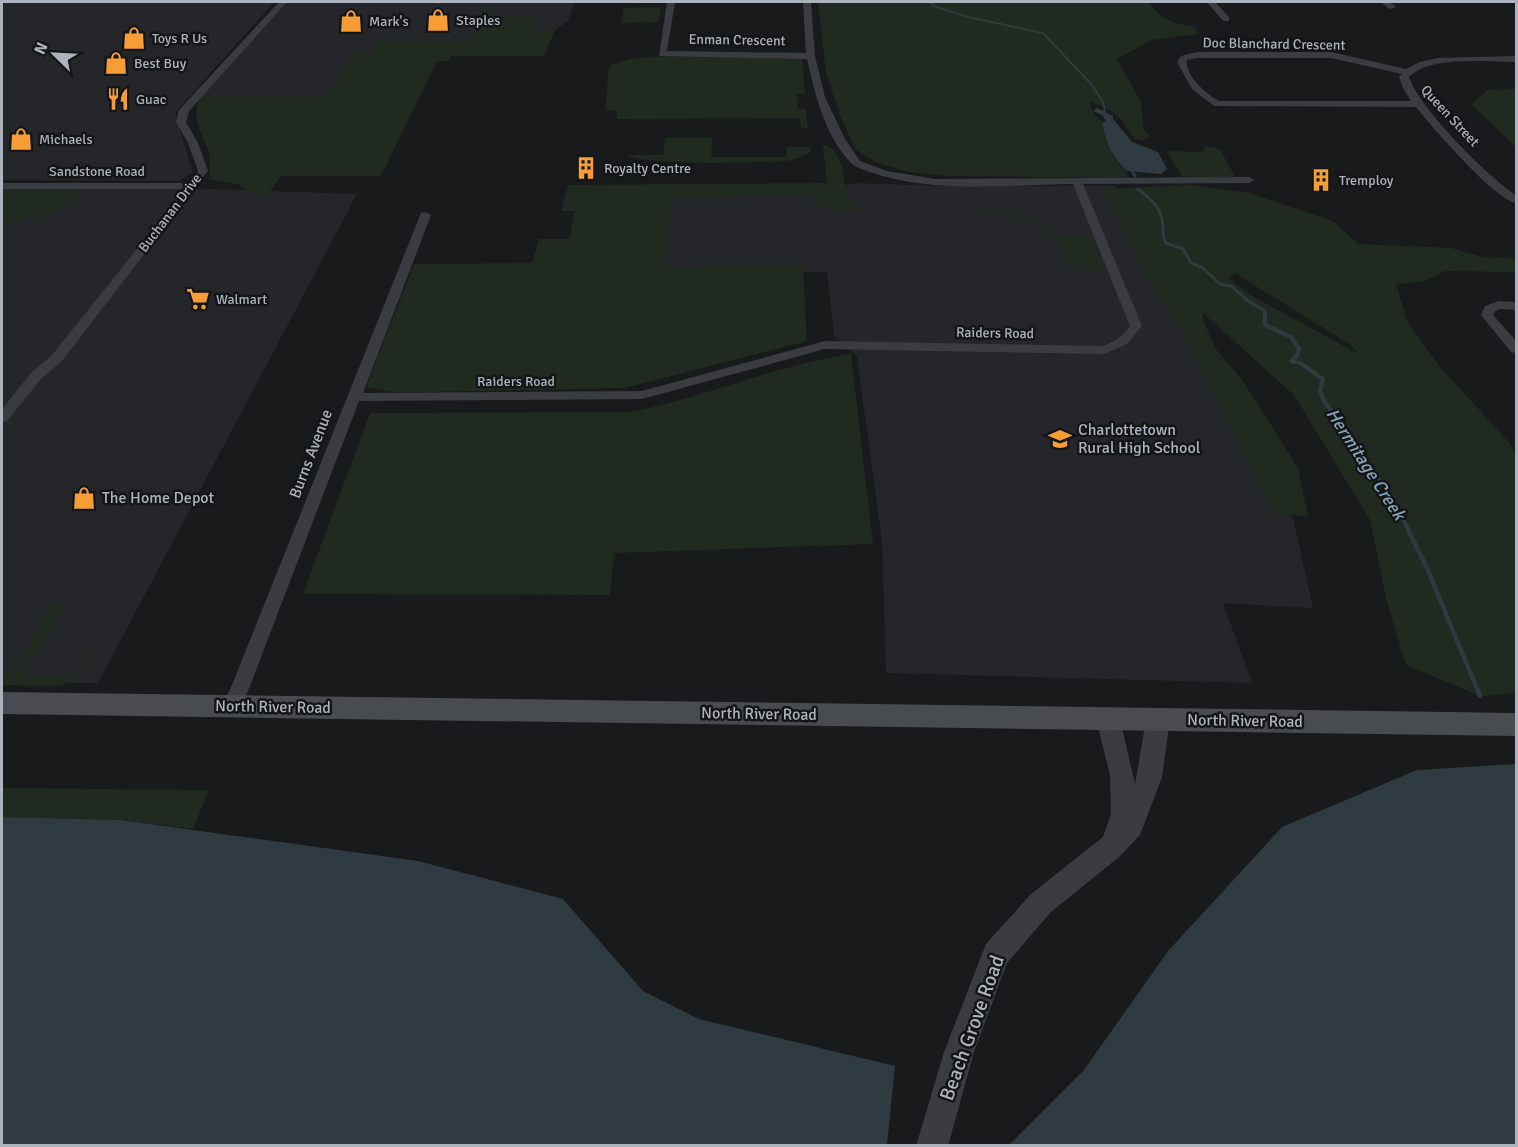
<svg xmlns="http://www.w3.org/2000/svg" width="1518" height="1147" font-family="Signika,sans-serif">
  <style>
    .built { fill: #252629 }
    .green { fill: #212a21; fill-rule: evenodd }
    .water { fill: #2f3b41 }
    .lines { fill: none; stroke-linecap: round; stroke-linejoin: round }
    .stream-far3 { stroke: #2f3b41; stroke-width: 2 }
    .stream-far2 { stroke: #2f3b41; stroke-width: 3 }
    .stream-far1 { stroke: #2f3b41; stroke-width: 4 }
    .stream { stroke: #2f3b41; stroke-width: 4.5 }
    .minor { fill: #3a3c41; fill-rule: evenodd }
    .tertiary { fill: #3a3c41; fill-rule: evenodd }
    .secondary { fill: #484c51; fill-rule: evenodd }
    .labels { text-anchor: middle; dominant-baseline: central; stroke-width: 5; stroke-linejoin: round; paint-order: stroke }
    .far-poi-label { font-size: 14px; fill: #acb3bc; stroke: #141517; text-anchor: start }
    .far-street-label { font-size: 14px; fill: #acb3bc; stroke: #141517 }
    .poi-label { font-size: 16px; fill: #acb3bc; stroke: #141517; text-anchor: start }
    .street-label { font-size: 16px; fill: #acb3bc; stroke: #141517 }
    .water-label { font-size: 18px; font-style: italic; fill: #82a5b7; stroke: #141517 }
    .near-street-label { font-size: 20px; fill: #acb3bc; stroke: #141517 }
  </style>
  <rect width="100%" height="100%" fill="#191a1c"/>
  <g class="built">
    <polygon points="2,2 274,2 175,113 193,173 179,181 2,180"/>
    <polygon points="287,2 574,2 568,21 555,30 532,31 536,16 471,41 371,54 353,54 326,96 200,96"/>
    <polygon points="854,183 943,186 1115,186 1177,306 1192,324 1294,522 1313,608 1223,603 1252,683 886,673 882,542 857,356 834,335 827,272 804,272 803,266 665,267 670,197 812,195"/>
    <polygon points="2,188 182,188 357,194 98,683 2,683"/>
  </g>
  <g class="green">
    <path d="M 818,2 L 1149,2 C 1161,20 1174,24 1195,27 L 1198,34 L 1152,40 L 1117,59 L 1141,102 L 1144,130 L 1150,136 L 1142,141 C 1130,138 1129,130 1122,121 C 1116,112 1099,104 1089,101 L 1094,114 L 1102,121 C 1102,132 1106,145 1114,157 C 1119,165 1126,168 1127,178 L 951,176 L 910,172 L 877,163 L 855,149 L 841,118 L 826,73 Z"/>
    <polygon points="661,7 658,22 621,23 624,8"/>
    <path d="M 484,8 L 489,8 L 486,16 L 537,16 L 532,31 L 555,30 L 544,56 L 451,56 L 449,61 L 437,61 L 381,176 L 281,176 L 267,195 L 246,190 L 238,184 L 209,179 C 210,169 211,160 208,150 C 200,126 191,122 200,96 L 326,96 L 353,54 L 371,54 L 380,41 L 470,41 L 483,21 L 480,20 Z"/>
    <polygon points="667,56 802,58 805,93 797,94 798,109 806,109 808,128 801,128 800,118 617,119 617,110 606,110 608,71 611,65 629,59"/>
    <polygon points="1516,89 1516,147 1471,104 1488,90"/>
    <path d="M 665,138 L 712,138 L 711,157 L 786,157 L 786,147 L 811,147 L 810,153 C 802,156 792,161 784,161 C 757,163 645,166 627,155 L 663,155 Z"/>
    <path d="M 823,144 C 854,156 834,193 861,210 L 814,208 L 811,195 L 670,198 L 665,267 L 803,265 L 807,341 L 625,388 L 420,392 L 391,392 L 366,387 L 414,264 L 532,263 L 539,239 L 569,239 L 575,211 L 561,211 L 568,185 L 827,183 Z"/>
    <polygon points="1205,146 1220,149 1235,177 1184,179 1166,151 1203,152"/>
    <path d="M 1191,185 L 1249,193 L 1333,221 L 1358,244 L 1451,248 L 1482,257 L 1516,259 L 1516,272 L 1445,271 L 1423,282 L 1396,284 L 1407,321 L 1439,366 L 1506,439 L 1516,453 L 1516,693 L 1480,696 L 1406,665 L 1387,602 L 1370,520 L 1294,395 L 1203,313 L 1203,320 L 1215,348 L 1243,381 L 1298,468 L 1308,516 L 1276,515 L 1182,332 L 1140,265 L 1102,189 ZM 1235,273 L 1351,345 L 1362,359 L 1355,352 L 1252,296 L 1228,278 Z"/>
    <path d="M 2,188 L 76,188 L 80,190 C 75,208 20,221 2,228 Z"/>
    <polygon points="964,206 990,207 1026,215 1059,235 1091,235 1104,270 1072,270 1064,249 1053,236 1033,223 1016,216"/>
    <path d="M 851,354 L 873,544 L 614,553 L 610,595 L 303,594 L 370,413 L 631,412 C 705,397 776,365 851,354 Z"/>
    <path d="M 53,603 L 66,603 L 24,675 C 40,676 67,680 79,668 C 84,662 87,654 93,649 L 94,651 L 79,673 L 62,686 L 2,685 L 2,673 L 12,673 Z"/>
    <polygon points="2,788 209,790 193,829 121,820 2,817"/>
  </g>
  <g class="water">
    <path d="M 1097,108 L 1113,116 L 1113,119 L 1132,142 L 1158,152 L 1167,169 L 1161,174 L 1127,171 C 1111,155 1106,144 1102,123 L 1106,121 L 1102,115 L 1093,111 Z"/>
    <polygon points="1516,764 1516,1145 1009,1145 1084,1070 1168,951 1282,827 1417,770"/>
    <polygon points="2,817 121,820 418,861 563,899 643,991 699,1019 895,1066 887,1145 2,1145"/>
  </g>
  <g class="lines">
    <polyline class="stream-far3" points="930,2 934,6 968,17 1043,33 1091,84 1103,102 1106,117"/>
    <g class="stream-far2">
      <polyline points="1130,167 1135,176"/>
      <path d="M 1138,189 C 1148,197 1160,206 1162,219 C 1164,229 1161,233 1166,243 L 1183,249 L 1191,263 L 1203,268 L 1220,284 L 1231,286 L 1248,301 L 1265,311 L 1265,313"/>
    </g>
    <polyline class="stream-far1" points="1265,312 1265,325 1291,337 1299,349 1297,356 1291,361 1300,363 1323,379 1320,391 1323,399 1392,498 1409,531"/>
    <polyline class="stream" points="1408,530 1427,568 1480,696"/>
    <g class="minor">
      <polygon points="279,2 287,2 189,111 186,122 198,143 208,171 62,361 41,379 7,421 2,422 2,409 31,373 52,355 185,189 2,189 2,183 190,183 198,171 188,143 176,122 179,110"/>
      <path d="M 667,2 L 675,2 L 667,51 L 806,53 L 803,2 L 811,2 L 815,56 L 825,97 L 845,139 L 860,161 L 887,171 L 935,179 L 1249,177 L 1254,180 L 1249,183 L 1083,184 L 1142,326 L 1127,344 L 1104,354 L 825,349 L 642,399 L 359,401 L 250,686 L 238,712 L 231,714 L 224,712 L 222,706 L 232,685 L 421,213 L 425,212 L 431,215 L 363,393 L 642,391 L 825,341 L 1103,346 C 1114,342 1123,336 1130,326 L 1073,184 C 1008,185 929,194 867,171 C 862,169 855,167 851,163 C 825,136 815,94 807,59 L 659,56 Z"/>
      <polygon points="1207,2 1215,2 1229,17 1229,21 1223,21"/>
      <polygon points="1381,2 1390,2 1396,7 1389,9"/>
      <path d="M 1197,52 L 1331,52 L 1406,69 L 1420,62 L 1438,58 L 1516,56 L 1516,62 C 1486,62 1430,55 1409,77 C 1419,108 1488,177 1516,195 L 1516,203 C 1494,199 1432,127 1416,107 L 1214,106 L 1192,89 L 1177,62 L 1181,56 ZM 1197,58 L 1331,58 L 1402,74 L 1399,77 L 1403,88 L 1411,101 L 1219,101 C 1206,94 1184,75 1187,60 Z"/>
      <polygon points="1499,301 1516,302 1516,310 1500,309 1495,311 1493,315 1516,341 1516,353 1511,352 1481,315 1485,306"/>
    </g>
    <polygon class="tertiary" points="1108,709 1116,712 1120,719 1135,784 1146,720 1150,713 1158,710 1166,713 1170,720 1162,777 1140,835 1119,857 1051,912 1007,963 974,1052 948,1146 916,1146 944,1052 986,944 1031,894 1103,837 1111,814 1110,775 1096,719 1100,712"/>
    <polygon class="secondary" points="2,692 1516,713 1516,736 2,714"/>
  </g>
  <defs>
    <g id="shop-bare" transform="scale(1.8)"><path d="M-5-2.5h2.3a2.7 3.5 0 0 1 5.4 0H5L5.5 6h-11ZM-1.5-2.5h3a1.5 2.3 0 0 0-3 0Z" fill="#f79d36" stroke="#141517" stroke-width="2.5" paint-order="stroke"/></g>
    <g id="restaurant-bare" transform="scale(1.8)"><path d="M-5-6h1v4h1v-4h1v4h1v-4h1v5L-1.5 .5V6h-2V.5L-5-1ZM5-6V6H3V1.5H1.5Q1.5-4 5-6Z" fill="#f79d36" stroke="#141517" stroke-width="2.5" paint-order="stroke"/></g>
    <g id="building-bare" transform="scale(1.8)"><path d="M-4-6H4V6H1V3H-1V6H-4ZM-2.5-4.3h1.7v1.8h-1.7ZM.8-4.3h1.7v1.8H.8ZM-2.5-1h1.7V.8h-1.7ZM.8-1h1.7V.8H.8Z" fill="#f79d36" stroke="#141517" stroke-width="2.5" paint-order="stroke"/></g>
    <g id="supermarket-bare" transform="scale(1.8)"><path d="M-6-5.5h2.5l.6 2H6L4.5 2H-2.5L-4.4-4H-6ZM-1.5 3.2a1.3 1.3 0 1 0 .1 0ZM3 3.2a1.3 1.3 0 1 0 .1 0Z" fill="#f79d36" stroke="#141517" stroke-width="2.5" paint-order="stroke"/></g>
    <g id="school-bare" transform="scale(1.8)"><path d="M0-5L7-2L0 1L-7-2ZM-4 1L0 2.5L4 1V4Q0 6-4 4Z" fill="#f79d36" stroke="#141517" stroke-width="2.5" paint-order="stroke"/></g>
  </defs>
  <g fill-rule="evenodd">
    <use href="#shop-bare" x="438" y="20"/>
    <use href="#shop-bare" x="351" y="21"/>
    <use href="#shop-bare" x="134" y="38"/>
    <use href="#shop-bare" x="116" y="63"/>
    <use href="#restaurant-bare" x="118" y="99"/>
    <use href="#shop-bare" x="21" y="139"/>
    <use href="#building-bare" x="586" y="168"/>
    <use href="#building-bare" x="1321" y="180"/>
    <use href="#supermarket-bare" x="198" y="299"/>
    <use href="#school-bare" x="1060" y="439"/>
    <use href="#shop-bare" x="84" y="498"/>
  </g>
  <g class="labels">
    <g class="far-poi-label">
      <text x="456" y="20">Staples</text>
      <text x="369" y="21">Mark's</text>
      <text x="152" y="38">Toys R Us</text>
      <text x="134" y="63">Best Buy</text>
      <text x="136" y="99">Guac</text>
      <text x="39" y="139">Michaels</text>
      <text x="604" y="168">Royalty Centre</text>
      <text x="1339" y="180">Tremploy</text>
      <text x="216" y="299">Walmart</text>
    </g>
    <g class="far-street-label">
      <text transform="translate(737 40) rotate(1)">Enman Crescent</text>
      <text transform="translate(1274 44) rotate(1)">Doc Blanchard Crescent</text>
      <text transform="translate(1450 116) rotate(47)">Queen Street</text>
      <text x="97" y="171">Sandstone Road</text>
      <text transform="translate(170 213) rotate(-53)">Buchanan Drive</text>
      <text transform="translate(995 333) rotate(1)">Raiders Road</text>
      <text x="516" y="381">Raiders Road</text>
    </g>
    <g class="poi-label">
      <text x="1078" y="430">Charlottetown<tspan x="1078" dy="18">Rural High School</tspan></text>
      <text x="102" y="498">The Home Depot</text>
    </g>
    <g class="street-label">
      <text transform="translate(311 454) rotate(-69)">Burns Avenue</text>
      <text transform="translate(273 707) rotate(1)">North River Road</text>
      <text transform="translate(759 714) rotate(1)">North River Road</text>
      <text transform="translate(1245 721) rotate(1)">North River Road</text>
    </g>
    <g class="water-label">
      <text transform="translate(1366 464) rotate(57)">Hermitage Creek</text>
    </g>
    <g class="near-street-label">
      <text transform="translate(972 1028) rotate(-70)">Beach Grove Road</text>
    </g>
  </g>
  <rect width="1518" height="1147" fill="none" stroke="#acb3bc" stroke-width="6"/>
  <g transform="translate(54 54) rotate(294)" stroke="#141517" stroke-width="4.5" paint-order="stroke">
  <path d="M0-4.5L10 22L0 15L-10 22Z" fill="#acb3bc"/>
  <text y="-9" font-size="16" font-weight="bold" text-anchor="middle" fill="#acb3bc">N</text>
  </g>
</svg>
